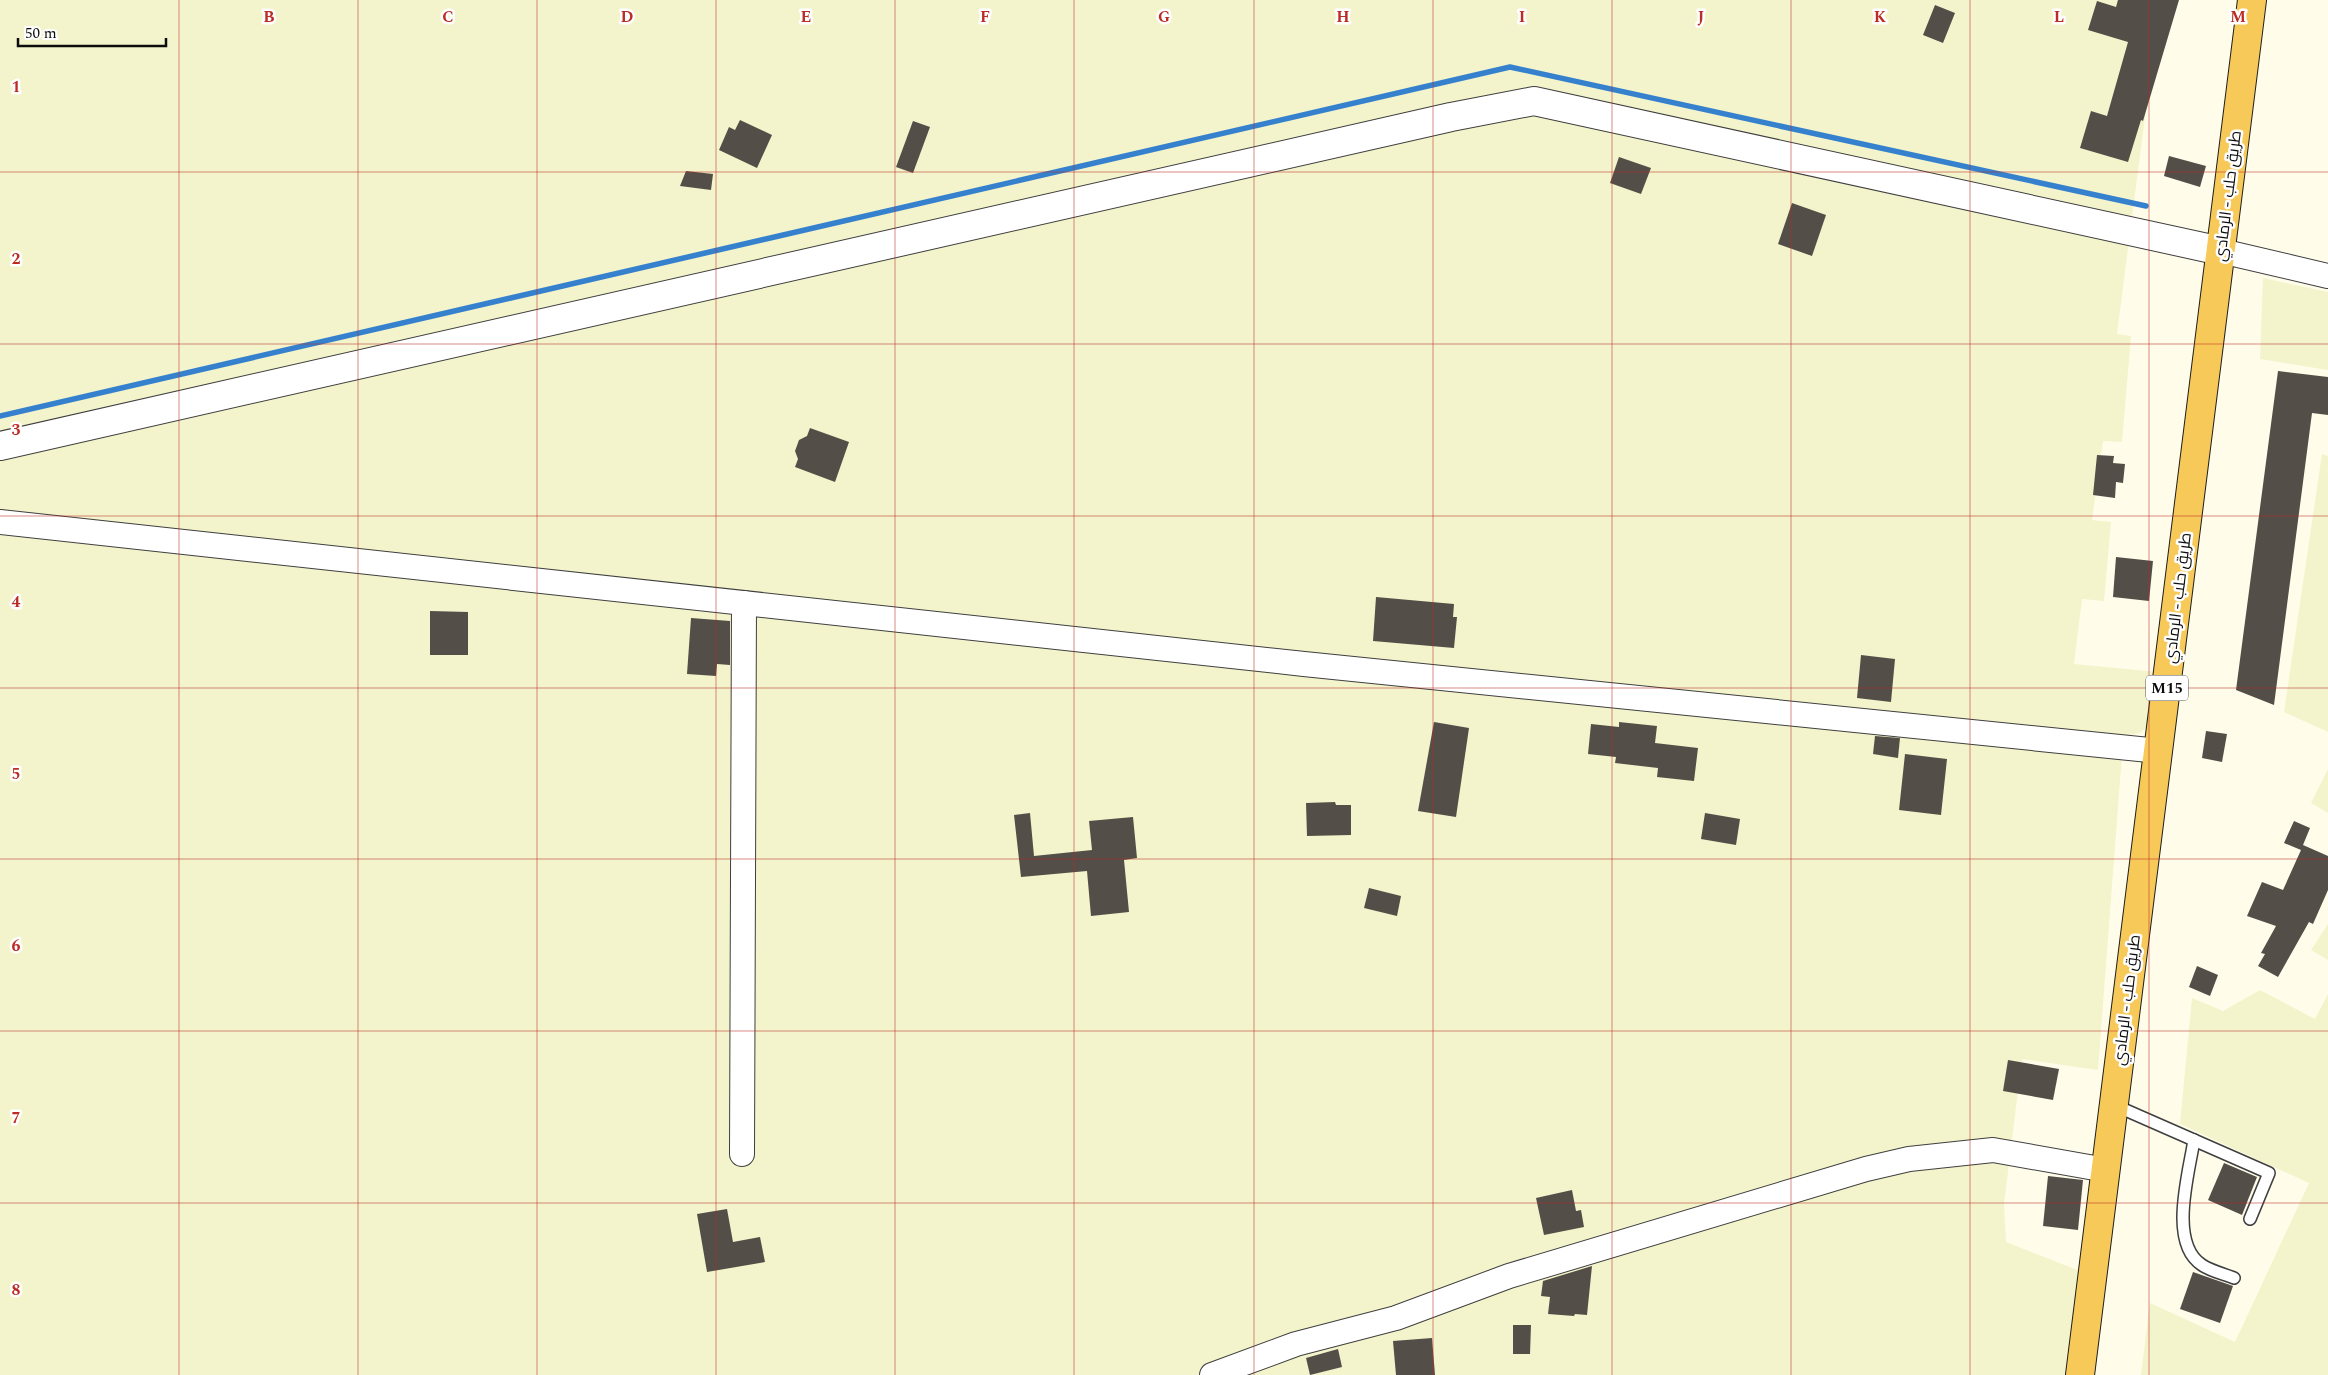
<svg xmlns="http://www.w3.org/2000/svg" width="2328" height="1375" font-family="Spectral,Cairo,serif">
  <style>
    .farmland { fill: #f3f4cb }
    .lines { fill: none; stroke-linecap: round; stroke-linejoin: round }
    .stream { stroke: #3681cd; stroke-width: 5.5 }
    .building { fill: #544e48 }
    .service-casing { stroke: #3f3f3f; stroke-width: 14 }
    .minor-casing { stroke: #3f3f3f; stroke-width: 26 }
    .tertiary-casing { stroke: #3f3f3f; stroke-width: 30 }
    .trunk-casing { stroke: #1d1d1d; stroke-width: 30 }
    .service { stroke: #fff; stroke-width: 11 }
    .minor { stroke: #fff; stroke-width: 24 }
    .tertiary { stroke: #fff; stroke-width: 28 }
    .trunk { stroke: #f7c959; stroke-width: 28 }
    .grid { fill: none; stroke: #bc2c24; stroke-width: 1; stroke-opacity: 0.55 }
    .labels { text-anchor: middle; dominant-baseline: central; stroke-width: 5; stroke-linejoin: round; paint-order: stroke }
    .shield { fill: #fff; stroke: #555; stroke-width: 1 }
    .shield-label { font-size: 15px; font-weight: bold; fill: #0c0c0c }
    .street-label { font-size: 16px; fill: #0c0c0c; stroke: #fff }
    .grid-label { font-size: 16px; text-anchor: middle; font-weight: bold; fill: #bc2c24; stroke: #fff; stroke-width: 5; stroke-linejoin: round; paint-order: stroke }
  </style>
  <rect width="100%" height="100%" fill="#fffdea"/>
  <g class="farmland">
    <polygon points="0,0 2160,0 2117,334 2131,336 2122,442 2103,441 2092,520 2111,522 2104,601 2082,599 2074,664 2158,672 2153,722 2140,733 2123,736 2065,730 2122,754 2098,1070 2022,1059 2004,1204 2006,1242 2085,1273 2071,1375 0,1375"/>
    <polygon points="2263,278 2328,292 2328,370 2260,359"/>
    <polygon points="2322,454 2328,456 2328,732 2284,712"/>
    <polygon points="2328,769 2328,813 2311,803"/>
    <polygon points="2328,924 2328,960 2311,950"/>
    <polygon points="2260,990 2315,1019 2328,994 2328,1375 2141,1375 2150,1303 2235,1342 2309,1183 2180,1124 2192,998 2223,1011"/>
  </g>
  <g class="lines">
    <polyline class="stream" points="0,416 1510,67 2146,206"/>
  </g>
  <g class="building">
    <polygon points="2118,0 2179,0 2143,121 2141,120 2128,162 2080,148 2091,111 2107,116 2128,42 2088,30 2097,1 2116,7"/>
    <polygon points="1935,5 1955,13 1943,43 1923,35"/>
    <polygon points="740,120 772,135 757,168 719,150 729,127 735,130"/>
    <polygon points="913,121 930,127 913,173 896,167"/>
    <polygon points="2169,156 2206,166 2200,187 2164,176"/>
    <polygon points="1619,157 1651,168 1641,194 1610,183"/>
    <polygon points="686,171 713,174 711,190 680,186"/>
    <polygon points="1792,203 1826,215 1812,256 1778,244"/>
    <polygon points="2278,371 2328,377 2328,415 2312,413 2274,705 2236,690"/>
    <polygon points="810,428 849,442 835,482 795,467 798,459 795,451 799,440 807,436"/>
    <polygon points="2097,455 2114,456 2113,463 2125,464 2123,483 2116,482 2115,498 2093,495"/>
    <polygon points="2116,557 2153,561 2149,601 2113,597"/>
    <polygon points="1376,597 1454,604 1453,617 1457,617 1454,648 1373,641"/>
    <polygon points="430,611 468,612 468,655 430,655"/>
    <polygon points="691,618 730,621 730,665 717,664 716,676 687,674"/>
    <polygon points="1861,655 1895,659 1891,702 1857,698"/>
    <polygon points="1434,722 1469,728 1456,817 1418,811"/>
    <polygon points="1619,722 1657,726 1655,743 1698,748 1694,781 1657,777 1658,768 1615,763 1616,757 1588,754 1591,724 1619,727"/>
    <polygon points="2206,731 2227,734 2222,762 2202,758"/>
    <polygon points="1875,736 1900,738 1898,758 1873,754"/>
    <polygon points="1905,754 1947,759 1941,815 1899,810"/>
    <polygon points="1335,802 1336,805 1351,805 1351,835 1307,836 1306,803"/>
    <polygon points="1030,813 1034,856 1092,850 1089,821 1133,817 1137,858 1124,860 1129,912 1091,916 1087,871 1021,877 1014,815"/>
    <polygon points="1705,813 1740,819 1736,845 1701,839"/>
    <polygon points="2294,821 2310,828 2303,845 2328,856 2328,890 2313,924 2309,922 2278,977 2258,966 2265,954 2261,953 2276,926 2247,916 2262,882 2283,890 2301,850 2284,843"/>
    <polygon points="1369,888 1401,896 1397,916 1364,908"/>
    <polygon points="2197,966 2218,975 2210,996 2189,987"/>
    <polygon points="2008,1060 2059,1069 2053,1100 2003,1091"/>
    <polygon points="2224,1163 2257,1177 2242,1215 2208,1200"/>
    <polygon points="2048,1176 2083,1180 2078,1230 2043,1226"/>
    <polygon points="1572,1190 1576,1211 1581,1210 1584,1227 1544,1235 1536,1198"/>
    <polygon points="727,1209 733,1242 760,1237 765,1262 707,1272 697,1214"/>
    <polygon points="1592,1266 1587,1315 1575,1314 1574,1316 1548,1314 1550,1297 1541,1296 1543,1281"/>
    <polygon points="2193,1272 2233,1286 2220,1323 2180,1309"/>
    <polygon points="1513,1325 1531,1325 1530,1354 1513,1354"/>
    <polygon points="1432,1338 1435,1375 1396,1375 1393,1341"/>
    <polygon points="1338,1349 1342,1367 1310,1375 1306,1358"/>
  </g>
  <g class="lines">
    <g class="service-casing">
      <g id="service">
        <polyline points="2114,1105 2269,1173 2250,1219"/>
        <path d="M 2194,1140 C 2189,1173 2168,1243 2202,1265 C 2211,1271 2224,1274 2234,1278"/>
      </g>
    </g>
    <g class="minor-casing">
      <g id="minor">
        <polyline points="2221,251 2328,276"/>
        <polyline points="0,522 1304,664 2159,751"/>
        <polyline points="742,1154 744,603"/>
        <polyline points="1212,1375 1296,1344 1396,1318 1509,1276 1866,1169 1909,1159 1993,1150 2106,1170"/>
      </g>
    </g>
    <g class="tertiary-casing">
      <polyline id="tertiary" points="0,446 1451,117 1534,101 2221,251"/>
    </g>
    <g class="trunk-casing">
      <polyline id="trunk" points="2080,1375 2252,0"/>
    </g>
    <use href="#service" class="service"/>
    <use href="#minor" class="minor"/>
    <use href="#tertiary" class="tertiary"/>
    <use href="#trunk" class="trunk"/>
  </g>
  <path class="grid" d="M 179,0 L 179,1375M 358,0 L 358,1375M 537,0 L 537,1375M 716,0 L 716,1375M 895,0 L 895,1375M 1074,0 L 1074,1375M 1254,0 L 1254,1375M 1433,0 L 1433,1375M 1612,0 L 1612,1375M 1791,0 L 1791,1375M 1970,0 L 1970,1375M 2149,0 L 2149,1375M 0,172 L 2328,172M 0,344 L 2328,344M 0,516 L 2328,516M 0,688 L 2328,688M 0,859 L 2328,859M 0,1031 L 2328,1031M 0,1203 L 2328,1203"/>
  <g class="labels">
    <rect class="shield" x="2146" y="675.5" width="42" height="25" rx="4"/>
    <g class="shield-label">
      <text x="2167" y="688">M15</text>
    </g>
    <g class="street-label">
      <text transform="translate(2228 196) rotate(-83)">طريق حلب - الرمادي</text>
      <text transform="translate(2178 598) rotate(-83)">طريق حلب - الرمادي</text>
      <text transform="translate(2127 1000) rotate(-83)">طريق حلب - الرمادي</text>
    </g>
  </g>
  <g class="grid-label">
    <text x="269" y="22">B</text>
    <text x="448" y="22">C</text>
    <text x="627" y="22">D</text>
    <text x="806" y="22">E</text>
    <text x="985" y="22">F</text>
    <text x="1164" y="22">G</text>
    <text x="1343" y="22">H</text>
    <text x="1522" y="22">I</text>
    <text x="1701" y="22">J</text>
    <text x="1880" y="22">K</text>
    <text x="2059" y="22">L</text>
    <text x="2238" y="22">M</text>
    <text x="16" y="92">1</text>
    <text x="16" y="264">2</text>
    <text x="16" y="435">3</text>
    <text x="16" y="607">4</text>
    <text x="16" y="779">5</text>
    <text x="16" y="951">6</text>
    <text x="16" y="1123">7</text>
    <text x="16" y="1295">8</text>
  </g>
  <path d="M18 38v8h148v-8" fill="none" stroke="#0c0c0c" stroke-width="2.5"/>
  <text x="25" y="38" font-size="15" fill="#0c0c0c" stroke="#ffffff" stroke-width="4" paint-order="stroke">50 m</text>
</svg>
